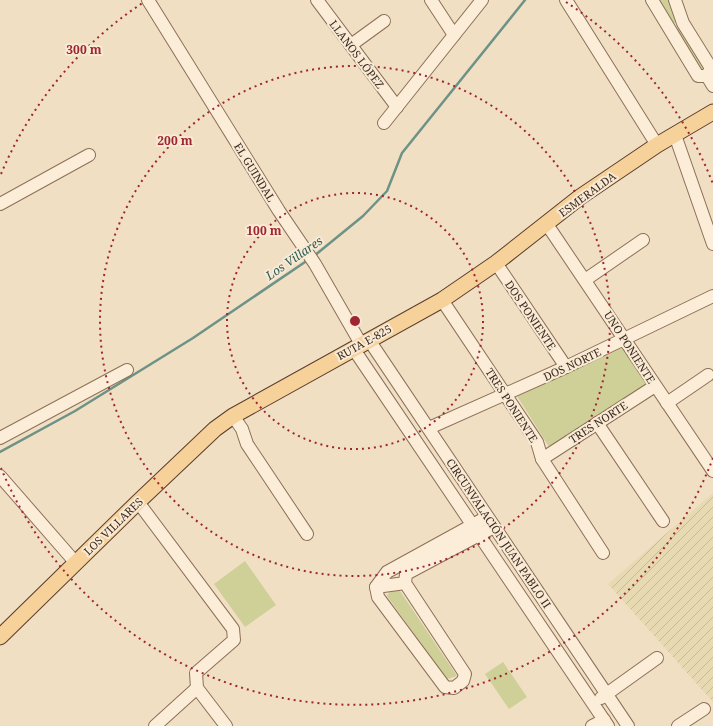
<svg xmlns="http://www.w3.org/2000/svg" width="713" height="726" font-family="'Noto Serif',serif">
  <style>
    .farmland { fill: url(#farmland-furrows) }
    .green { fill: #ced097 }
    .lines { fill: none; stroke-linecap: round; stroke-linejoin: round }
    .stream { stroke: #6c9386; stroke-width: 2.5 }
    .minor-casing { stroke: #8d7059; stroke-width: 14 }
    .major-casing { stroke: #5a3e2d; stroke-width: 17 }
    .minor { stroke: #fbedd8; stroke-width: 12 }
    .major { stroke: #f6d19a; stroke-width: 15 }
    .ring { fill: none; stroke: #9f2531; stroke-width: 2; stroke-dasharray: 2 4 }
    .labels { text-anchor: middle; dominant-baseline: central; stroke-width: 4; stroke-linejoin: round; paint-order: stroke }
    .street-label { font-size: 11px; fill: #3c2a1e; stroke: #f8ead4 }
    .water-label { font-size: 12px; font-style: italic; fill: #2c5c55; stroke: #f8ead4 }
    .centre { fill: #9f2531; stroke: #f8ead4; stroke-width: 2 }
    .ring-label { font-size: 12px; text-anchor: middle; font-weight: bold; fill: #9f2531; stroke: #f8ead4; stroke-width: 4; stroke-linejoin: round; paint-order: stroke }
  </style>
  <defs>
    <pattern id="farmland-furrows" width="10" height="10" patternUnits="userSpaceOnUse"><rect width="10" height="10" fill="#e7d9b1"/><path d="M-1 1l2-2M0 10L10 0M9 11l2-2" fill="none" stroke="#c7ba98"/></pattern>
  </defs>
  <rect width="100%" height="100%" fill="#f1dfc4"/>
  <polygon class="farmland" points="713,493 713,702 608,584"/>
  <g class="green">
    <polygon points="655,0 670,0 677,21 670,27"/>
    <polygon points="682,25 709,68 698,73 672,32"/>
    <polygon points="626,346 652,386 551,450 517,396"/>
    <polygon points="245,561 276,605 245,627 214,584"/>
    <polygon points="396,585 457,676 447,679 387,596 391,589"/>
    <polygon points="503,662 527,697 509,709 485,674"/>
  </g>
  <g class="lines">
    <g class="stream">
      <polyline points="314,256 363,216 387,191 402,153 525,0"/>
      <polyline points="0,452 75,411 193,338 308,260"/>
    </g>
    <g class="minor-casing">
      <g id="minor">
        <polyline points="148,0 279,211 315,264 361,344"/>
        <polyline points="317,0 397,107"/>
        <polyline points="431,0 454,35"/>
        <polyline points="566,0 657,145"/>
        <polyline points="652,0 698,76 707,76"/>
        <polyline points="675,0 683,23 711,68 707,76 713,86"/>
        <polyline points="351,45 384,21"/>
        <polyline points="384,123 482,0"/>
        <polyline points="675,135 713,244"/>
        <polyline points="0,204 89,155"/>
        <polyline points="546,223 713,471"/>
        <polyline points="496,263 566,367"/>
        <polyline points="585,280 643,240"/>
        <polyline points="442,300 537,442 542,459 603,553"/>
        <polyline points="369,340 628,726"/>
        <polyline points="353,348 608,726"/>
        <polyline points="667,403 708,375"/>
        <polyline points="233,416 242,429 247,444 307,534"/>
        <polyline points="597,423 663,521"/>
        <polyline points="429,428 566,367 713,296"/>
        <polyline points="0,438 127,370"/>
        <polyline points="542,459 655,386"/>
        <polyline points="0,476 75,562"/>
        <polyline points="138,502 233,629 234,640 196,673 197,688 226,726"/>
        <polyline points="487,517 387,572 376,587 378,597 445,687 454,688 463,681 465,674 405,583 406,574 494,527"/>
        <polyline points="376,587 405,583"/>
        <polyline points="601,698 657,658"/>
        <polyline points="155,726 197,688"/>
        <polyline points="592,726 604,720"/>
        <polyline points="678,726 704,709"/>
      </g>
    </g>
    <g class="major-casing">
      <polyline id="major" points="0,637 138,502 215,429 233,416 442,300 496,263 580,197 657,145 713,112"/>
    </g>
    <use href="#minor" class="minor"/>
    <use href="#major" class="major"/>
  </g>
  <g class="ring">
    <circle cx="355" cy="321" r="128"/>
    <circle cx="355" cy="321" r="255"/>
    <path d="M713 458A383 383 0 0 1 1 468M1 174A383 383 0 0 1 144 2M566 2A383 383 0 0 1 713 184"/>
  </g>
  <g class="labels">
    <g class="street-label">
      <text transform="translate(357 54) rotate(53)">LLANOS LÓPEZ</text>
      <text transform="translate(255 172) rotate(58)">EL GUINDAL</text>
      <text transform="translate(587 194) rotate(-36)">ESMERALDA</text>
      <text transform="translate(531 315) rotate(56)">DOS PONIENTE</text>
      <text transform="translate(364 342) rotate(-29)">RUTA E-825</text>
      <text transform="translate(630 347) rotate(57)">UNO PONIENTE</text>
      <text transform="translate(572 364) rotate(-25)">DOS NORTE</text>
      <text transform="translate(512 405) rotate(57)">TRES PONIENTE</text>
      <text transform="translate(598 422) rotate(-33)">TRES NORTE</text>
      <text transform="translate(113 526) rotate(-44)">LOS VILLARES</text>
      <text transform="translate(499 533) rotate(56)">CIRCUNVALACIÓN JUAN PABLO II</text>
    </g>
    <g class="water-label">
      <text transform="translate(294 258) rotate(-35)">Los Villares</text>
    </g>
  </g>
  <circle cx="355" cy="321" r="6" class="centre"/>
  <g class="ring-label">
    <text x="84" y="54">300 m</text>
    <text x="175" y="145">200 m</text>
    <text x="264" y="235">100 m</text>
  </g>
</svg>
